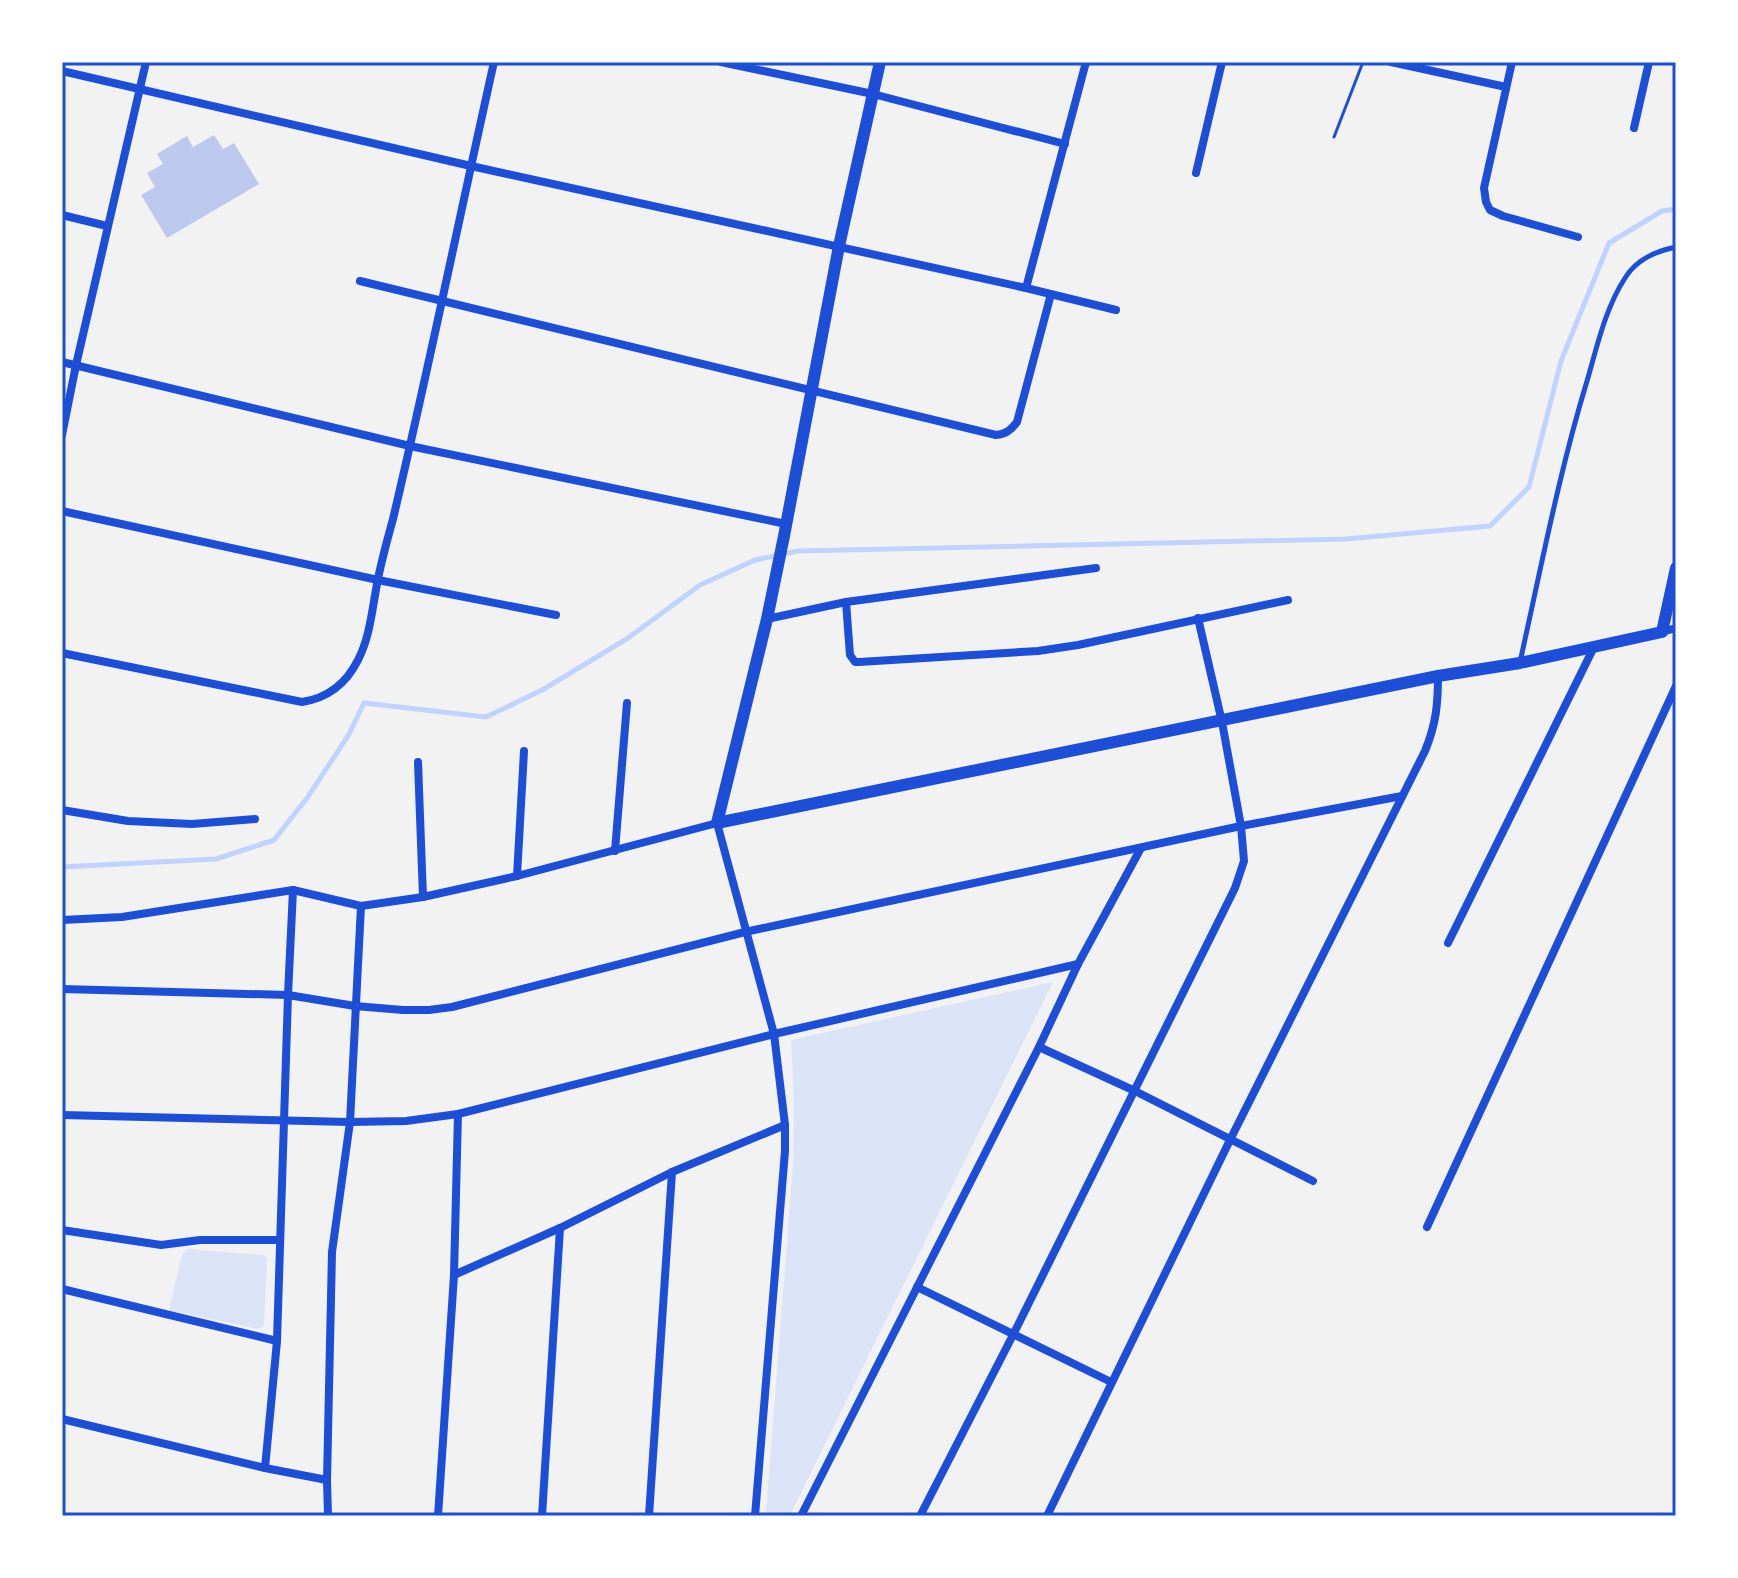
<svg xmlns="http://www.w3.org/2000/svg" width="1738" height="1578" font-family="Figtree,sans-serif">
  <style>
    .green { fill: #dbe4f7 }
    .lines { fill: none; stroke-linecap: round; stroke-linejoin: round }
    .stream { stroke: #bfd3fe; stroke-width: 5 }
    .building { fill: #bdc9ec }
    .path { stroke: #1d4ed8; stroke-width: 3 }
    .service { stroke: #1d4ed8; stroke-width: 5 }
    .minor { stroke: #1d4ed8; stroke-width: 8 }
    .tertiary { stroke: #1d4ed8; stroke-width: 12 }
    .neatline { fill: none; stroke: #1d4ed8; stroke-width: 3 }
  </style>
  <rect width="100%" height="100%" fill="#f2f2f2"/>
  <g class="green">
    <polygon points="1053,982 791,1513 766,1513 793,1164 794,1103 791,1040"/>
    <polygon points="188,1249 262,1255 267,1257 264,1326 258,1329 169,1310 182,1254"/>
  </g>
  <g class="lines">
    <polyline class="stream" points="62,867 216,859 274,840 307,798 348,736 364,703 486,717 544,689 628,638 700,585 755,560 798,551 1346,539 1490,526 1529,487 1561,361 1609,243 1662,211 1676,209"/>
  </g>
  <polygon class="building" points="214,135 223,149 234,143 259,184 167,238 141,195 155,187 147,173 163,164 157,154 187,136 193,147"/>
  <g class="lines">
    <polyline class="path" points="1334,137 1363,62"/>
    <path class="service" d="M 1520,662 C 1541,568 1559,473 1587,381 C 1597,347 1605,309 1625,278 C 1636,260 1656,251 1676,247"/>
    <g class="minor">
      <polyline points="721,62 873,94 1065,144"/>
      <polyline points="1391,62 1506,87"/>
      <polyline points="1512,62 1484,188 1486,202 1490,210 1503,216 1578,237"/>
      <polyline points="62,71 471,166 1026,288 1116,310"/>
      <polyline points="1634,128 1649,62"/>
      <polyline points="1196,173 1222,62"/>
      <polyline points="62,215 107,226"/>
      <path d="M 360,281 L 996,435 C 1006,434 1011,430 1017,422 L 1051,294"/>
      <polyline points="1026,288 1086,62"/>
      <polyline points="62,362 410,446 786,524"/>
      <polyline points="62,435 76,365 146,62"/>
      <polyline points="62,511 378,580 556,615"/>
      <polyline points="846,602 850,655 855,662 859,662 1038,651 1078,645 1288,600"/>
      <polyline points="767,619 846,602 1096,568"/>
      <polyline points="1662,632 1676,628"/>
      <path d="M 62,653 L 302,702 C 328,698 346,684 358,660 C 370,637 372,610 377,584 C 381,562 387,541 393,519 C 429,367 460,214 494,62"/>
      <polyline points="418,762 423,897"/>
      <polyline points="62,810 128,821 192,824 255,819"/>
      <polyline points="615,851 627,703"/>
      <polyline points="517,876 524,751"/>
      <polyline points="62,920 122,917 293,890 361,906 423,897 517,876 717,823 774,1034 785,1125 785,1151 755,1516"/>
      <polyline points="1448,943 1594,647"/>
      <polyline points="62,989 288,995 355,1006 403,1010 429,1010 452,1007 745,932 1241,826 1402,796"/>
      <polyline points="1039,1047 1135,1091 1313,1181"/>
      <polyline points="62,1115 350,1122 406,1121 458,1114 774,1034 1078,964"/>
      <polyline points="1427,1227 1676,686"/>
      <polyline points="62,1230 161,1245 200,1240 280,1240"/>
      <polyline points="454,1275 560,1228 672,1172 785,1125"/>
      <polyline points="917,1287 1111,1382"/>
      <polyline points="62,1289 277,1341"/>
      <polyline points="62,1419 265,1468 327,1480"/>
      <polyline points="265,1468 277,1341 288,995 293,890"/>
      <polyline points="328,1516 327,1480 332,1252 350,1122 361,906"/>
      <polyline points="438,1516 454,1275 458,1114"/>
      <polyline points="542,1516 560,1228"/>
      <polyline points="649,1516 672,1172"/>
      <polyline points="801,1516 1039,1047 1078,964 1141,848"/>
      <polyline points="920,1516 1014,1333 1235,888 1244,861 1241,826 1222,722 1198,618"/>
      <path d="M 1047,1516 L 1230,1140 L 1425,751 C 1436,724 1438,705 1438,676"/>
    </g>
    <polyline class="tertiary" points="880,62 839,246 784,536 767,619 717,823 1438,676 1520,663 1662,632 1676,568"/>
  </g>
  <rect width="1738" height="1578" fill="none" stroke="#ffffff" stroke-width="128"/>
  <rect x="64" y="64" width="1610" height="1450" class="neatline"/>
</svg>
